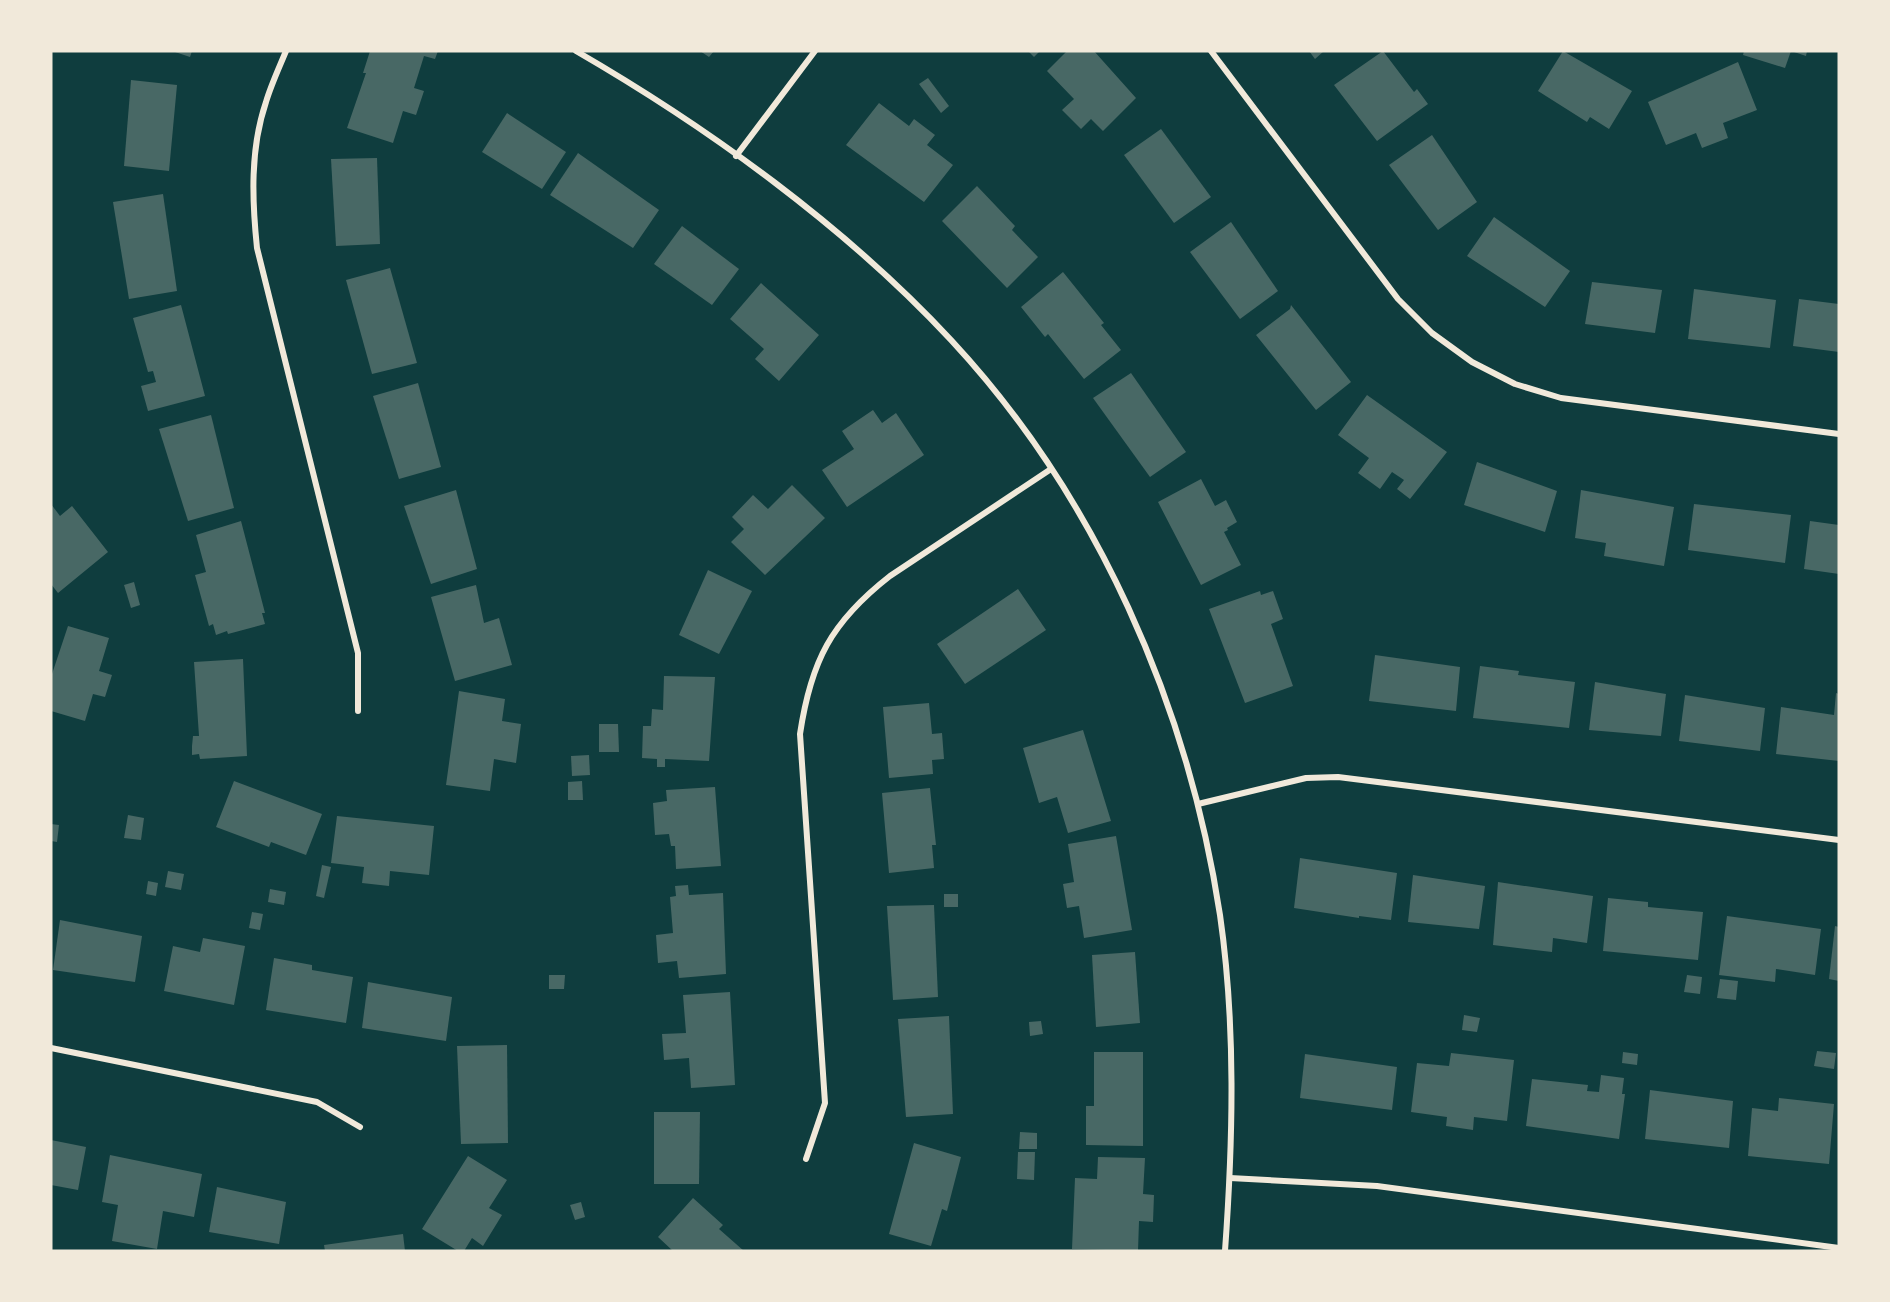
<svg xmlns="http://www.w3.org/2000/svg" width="1890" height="1302" font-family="Overpass,sans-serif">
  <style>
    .building { fill: #486865 }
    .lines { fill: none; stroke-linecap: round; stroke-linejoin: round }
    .minor { stroke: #f1e9da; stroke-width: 6 }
  </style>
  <rect width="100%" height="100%" fill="#0f3d3e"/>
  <g class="building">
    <polygon points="172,51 192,51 190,57"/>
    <polygon points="370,51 438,51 435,59 424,56 414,88 424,91 416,115 403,111 393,143 347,128 366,73 363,73"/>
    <polygon points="700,51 714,51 709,57"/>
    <polygon points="1028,51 1040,51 1034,57"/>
    <polygon points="1067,51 1094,51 1136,98 1103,131 1091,119 1081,129 1062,110 1074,99 1047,71"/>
    <polygon points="1309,51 1324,51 1315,59"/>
    <polygon points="1383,51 1414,92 1417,89 1428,104 1377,141 1334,85"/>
    <polygon points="1563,51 1632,91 1609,129 1590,117 1587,122 1538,91"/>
    <polygon points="1744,51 1791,51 1785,68 1743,55"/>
    <polygon points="1791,51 1807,51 1806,56"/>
    <polygon points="1738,62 1757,110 1723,123 1728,138 1702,148 1696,133 1666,145 1648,102"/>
    <polygon points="928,78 949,106 941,113 919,84"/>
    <polygon points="131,80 177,85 169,171 124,166"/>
    <polygon points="879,103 909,126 914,119 935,135 927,145 953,165 924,202 846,145"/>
    <polygon points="507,113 566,152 542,189 482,152"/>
    <polygon points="1161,129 1211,197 1174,223 1124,155"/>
    <polygon points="1432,135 1477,202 1438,230 1389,165"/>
    <polygon points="578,153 659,210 633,248 550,195"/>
    <polygon points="377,158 380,244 336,246 331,159"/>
    <polygon points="977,186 1015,226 1012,230 1038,257 1007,288 942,221"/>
    <polygon points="163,194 177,291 129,299 113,202"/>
    <polygon points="1494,217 1570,271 1545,307 1467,256"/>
    <polygon points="1231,222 1278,291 1240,319 1190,252"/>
    <polygon points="682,226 739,269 712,305 654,264"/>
    <polygon points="390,268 417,363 372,374 346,280"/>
    <polygon points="1063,272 1104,323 1101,325 1121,350 1084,379 1048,334 1045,337 1021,307"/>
    <polygon points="1592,282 1662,290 1655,333 1585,324"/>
    <polygon points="761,283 819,335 779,381 755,359 764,349 730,319"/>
    <polygon points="1694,289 1776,300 1770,348 1688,339"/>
    <polygon points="1799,299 1839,304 1839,352 1793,346"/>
    <polygon points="181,305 205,396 148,411 141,386 156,382 153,371 148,372 133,318"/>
    <polygon points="1291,305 1351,382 1316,410 1256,335 1290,309"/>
    <polygon points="1131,373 1186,452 1150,477 1093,398"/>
    <polygon points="418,383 441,467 399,479 373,396"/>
    <polygon points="1367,395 1447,452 1410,499 1397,489 1404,480 1392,472 1380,489 1358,473 1369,458 1338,435"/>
    <polygon points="873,410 882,423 896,413 924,455 847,507 822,470 854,449 842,431"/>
    <polygon points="211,415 234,508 188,521 159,429"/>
    <polygon points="1477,462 1557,491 1545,532 1464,505"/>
    <polygon points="1201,479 1215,506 1226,500 1237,522 1227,528 1228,530 1224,532 1241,565 1201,585 1158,502"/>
    <polygon points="792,485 825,518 765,575 731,542 744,529 732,517 753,495 768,509"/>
    <polygon points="456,490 477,569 431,584 404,506"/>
    <polygon points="1581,490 1674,507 1664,566 1604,556 1606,543 1575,538"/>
    <polygon points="51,504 60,516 72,506 108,552 58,593 51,584"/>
    <polygon points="1694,504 1791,515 1785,563 1688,550"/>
    <polygon points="241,521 265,613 262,613 265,624 228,634 227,631 216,635 213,624 209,626 195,575 206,572 196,535"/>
    <polygon points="1810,521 1839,525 1839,574 1804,569"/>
    <polygon points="708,570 752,591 719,654 679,635"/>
    <polygon points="134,582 140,605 131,608 124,585"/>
    <polygon points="476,585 484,623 499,618 512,665 455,681 431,597"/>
    <polygon points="1018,589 1046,630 965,684 937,644"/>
    <polygon points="1260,591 1261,595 1273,591 1283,619 1271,624 1293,686 1245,703 1209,609"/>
    <polygon points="68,626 109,638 99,671 112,675 105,697 93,694 85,721 51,711 51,677"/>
    <polygon points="1375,655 1460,667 1456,711 1369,701"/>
    <polygon points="243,659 247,756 200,759 199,754 192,755 192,746 193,736 199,736 194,662"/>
    <polygon points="1480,666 1519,671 1518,675 1575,682 1569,728 1473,718"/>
    <polygon points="664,676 715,677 709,761 665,759 665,767 657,767 657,759 642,758 643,726 651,726 652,709 663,710"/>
    <polygon points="1595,682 1666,694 1661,736 1589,730"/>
    <polygon points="459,691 505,699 502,721 521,724 516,763 494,759 490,791 446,785"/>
    <polygon points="1836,693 1839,694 1839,761 1776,754 1781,707 1834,715"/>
    <polygon points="1685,695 1765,708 1760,751 1679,741"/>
    <polygon points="929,703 932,734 942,733 944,759 932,760 933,774 889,778 883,707"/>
    <polygon points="599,724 618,724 619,752 599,752"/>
    <polygon points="1083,730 1111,821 1068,833 1057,797 1039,803 1023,748"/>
    <polygon points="589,755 590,775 572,776 571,756"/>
    <polygon points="234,781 322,814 306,855 271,842 269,847 216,827"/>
    <polygon points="582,781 583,800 568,800 568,782"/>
    <polygon points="715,787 721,866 676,869 675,846 671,846 669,834 655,835 653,803 667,801 666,790"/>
    <polygon points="930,788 936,845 932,845 934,868 889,873 882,793"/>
    <polygon points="128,815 144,818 141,840 124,838"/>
    <polygon points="337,816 434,826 429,875 390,871 389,886 362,883 364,867 331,863"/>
    <polygon points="51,824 59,825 57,842 51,841"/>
    <polygon points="1116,836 1132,930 1084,938 1079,906 1067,908 1063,884 1074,882 1068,844"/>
    <polygon points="1300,858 1397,873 1391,920 1359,916 1359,918 1294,908"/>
    <polygon points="322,865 331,867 324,898 316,896"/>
    <polygon points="168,871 184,874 181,890 165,887"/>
    <polygon points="1413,875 1485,886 1479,929 1408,922"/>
    <polygon points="148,881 158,883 156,896 146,894"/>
    <polygon points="1498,882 1593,896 1587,943 1553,938 1552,952 1493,945"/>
    <polygon points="688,885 689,895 723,893 726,974 679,978 677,961 658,963 656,935 673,933 670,897 676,896 675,886"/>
    <polygon points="270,889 286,892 284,905 268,902"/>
    <rect x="944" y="894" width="14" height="13"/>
    <polygon points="1608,898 1648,902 1648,907 1703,912 1698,960 1603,951"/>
    <polygon points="934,905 938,997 893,1000 887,906"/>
    <polygon points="252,912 263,914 260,930 249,928"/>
    <polygon points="1727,916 1821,929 1815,975 1776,969 1775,982 1719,975"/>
    <polygon points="60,920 142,936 135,982 53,970"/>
    <polygon points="1835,926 1839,927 1839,981 1829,979"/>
    <polygon points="203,938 245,946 234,1005 164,991 173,946 200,952"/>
    <polygon points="1135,952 1140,1023 1096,1027 1092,955"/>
    <polygon points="274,958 312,965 312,970 353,977 346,1023 266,1010"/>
    <polygon points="549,975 565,975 564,989 549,989"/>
    <polygon points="1687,975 1702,977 1700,994 1684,992"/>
    <polygon points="1720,979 1738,981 1736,1000 1717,998"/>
    <polygon points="368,982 452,997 446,1041 362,1028"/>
    <polygon points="730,992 735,1085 691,1088 689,1058 664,1060 662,1034 686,1033 683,995"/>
    <polygon points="1464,1015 1480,1018 1477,1032 1462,1030"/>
    <polygon points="949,1016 953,1114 906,1117 898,1019"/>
    <polygon points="1041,1021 1043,1034 1030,1036 1029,1022"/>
    <polygon points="507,1045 508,1143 461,1144 457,1046"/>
    <polygon points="1817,1051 1836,1053 1834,1069 1814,1066"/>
    <polygon points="1094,1052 1143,1052 1143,1146 1086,1145 1086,1106 1094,1106"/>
    <polygon points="1623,1052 1638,1054 1637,1065 1622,1063"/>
    <polygon points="1451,1053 1514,1060 1507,1121 1474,1117 1473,1130 1446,1126 1447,1117 1411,1112 1417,1063 1449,1066"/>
    <polygon points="1305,1054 1397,1067 1392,1110 1300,1098"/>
    <polygon points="1601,1075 1624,1078 1622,1094 1625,1094 1619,1139 1526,1126 1532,1079 1588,1085 1587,1091 1599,1092"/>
    <polygon points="1650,1090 1733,1101 1729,1148 1645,1139"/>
    <polygon points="1779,1098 1834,1104 1829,1164 1748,1156 1752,1108 1778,1111"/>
    <polygon points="654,1112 700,1112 699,1184 654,1184"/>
    <polygon points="1020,1132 1037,1133 1037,1149 1019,1149"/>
    <polygon points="51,1140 86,1147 78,1190 51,1185"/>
    <polygon points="914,1143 961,1157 947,1211 942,1209 931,1246 889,1234"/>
    <polygon points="1018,1152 1035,1152 1034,1180 1017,1179"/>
    <polygon points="110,1155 202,1174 194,1217 163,1211 157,1249 112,1241 118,1205 102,1202"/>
    <polygon points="468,1156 507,1180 489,1208 502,1215 483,1246 472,1238 464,1251 458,1251 422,1229"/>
    <polygon points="1098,1157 1145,1158 1143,1194 1154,1195 1153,1222 1139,1221 1138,1251 1072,1249 1075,1178 1097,1179"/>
    <polygon points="217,1187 286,1202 279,1244 209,1232"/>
    <polygon points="693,1198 723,1225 719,1229 744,1251 673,1251 658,1237"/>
    <polygon points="581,1202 585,1217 575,1220 570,1205"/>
    <polygon points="403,1234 405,1251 325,1251 324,1245"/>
  </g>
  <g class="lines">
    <g class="minor">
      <path d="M 286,51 C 279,68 271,85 266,102 C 250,149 252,200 257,248 L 358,653 L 358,711"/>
      <path d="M 576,51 C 709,128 846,227 951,340 C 1097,497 1188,705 1220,915 C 1236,1026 1233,1140 1225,1251"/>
      <polyline points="1211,51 1398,299 1432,333 1472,362 1515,384 1561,398 1839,434"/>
      <polyline points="736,156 815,51"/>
      <polyline points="1198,804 1306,778 1338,777 1839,840"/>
      <polyline points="51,1048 317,1102 360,1127"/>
      <path d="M 806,1159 L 825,1103 L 800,734 C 811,661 831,622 890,576 L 1051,469"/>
      <polyline points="1230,1178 1377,1186 1839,1248"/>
    </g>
  </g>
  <rect width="1890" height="1302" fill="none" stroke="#f1e9da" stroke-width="105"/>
</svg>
